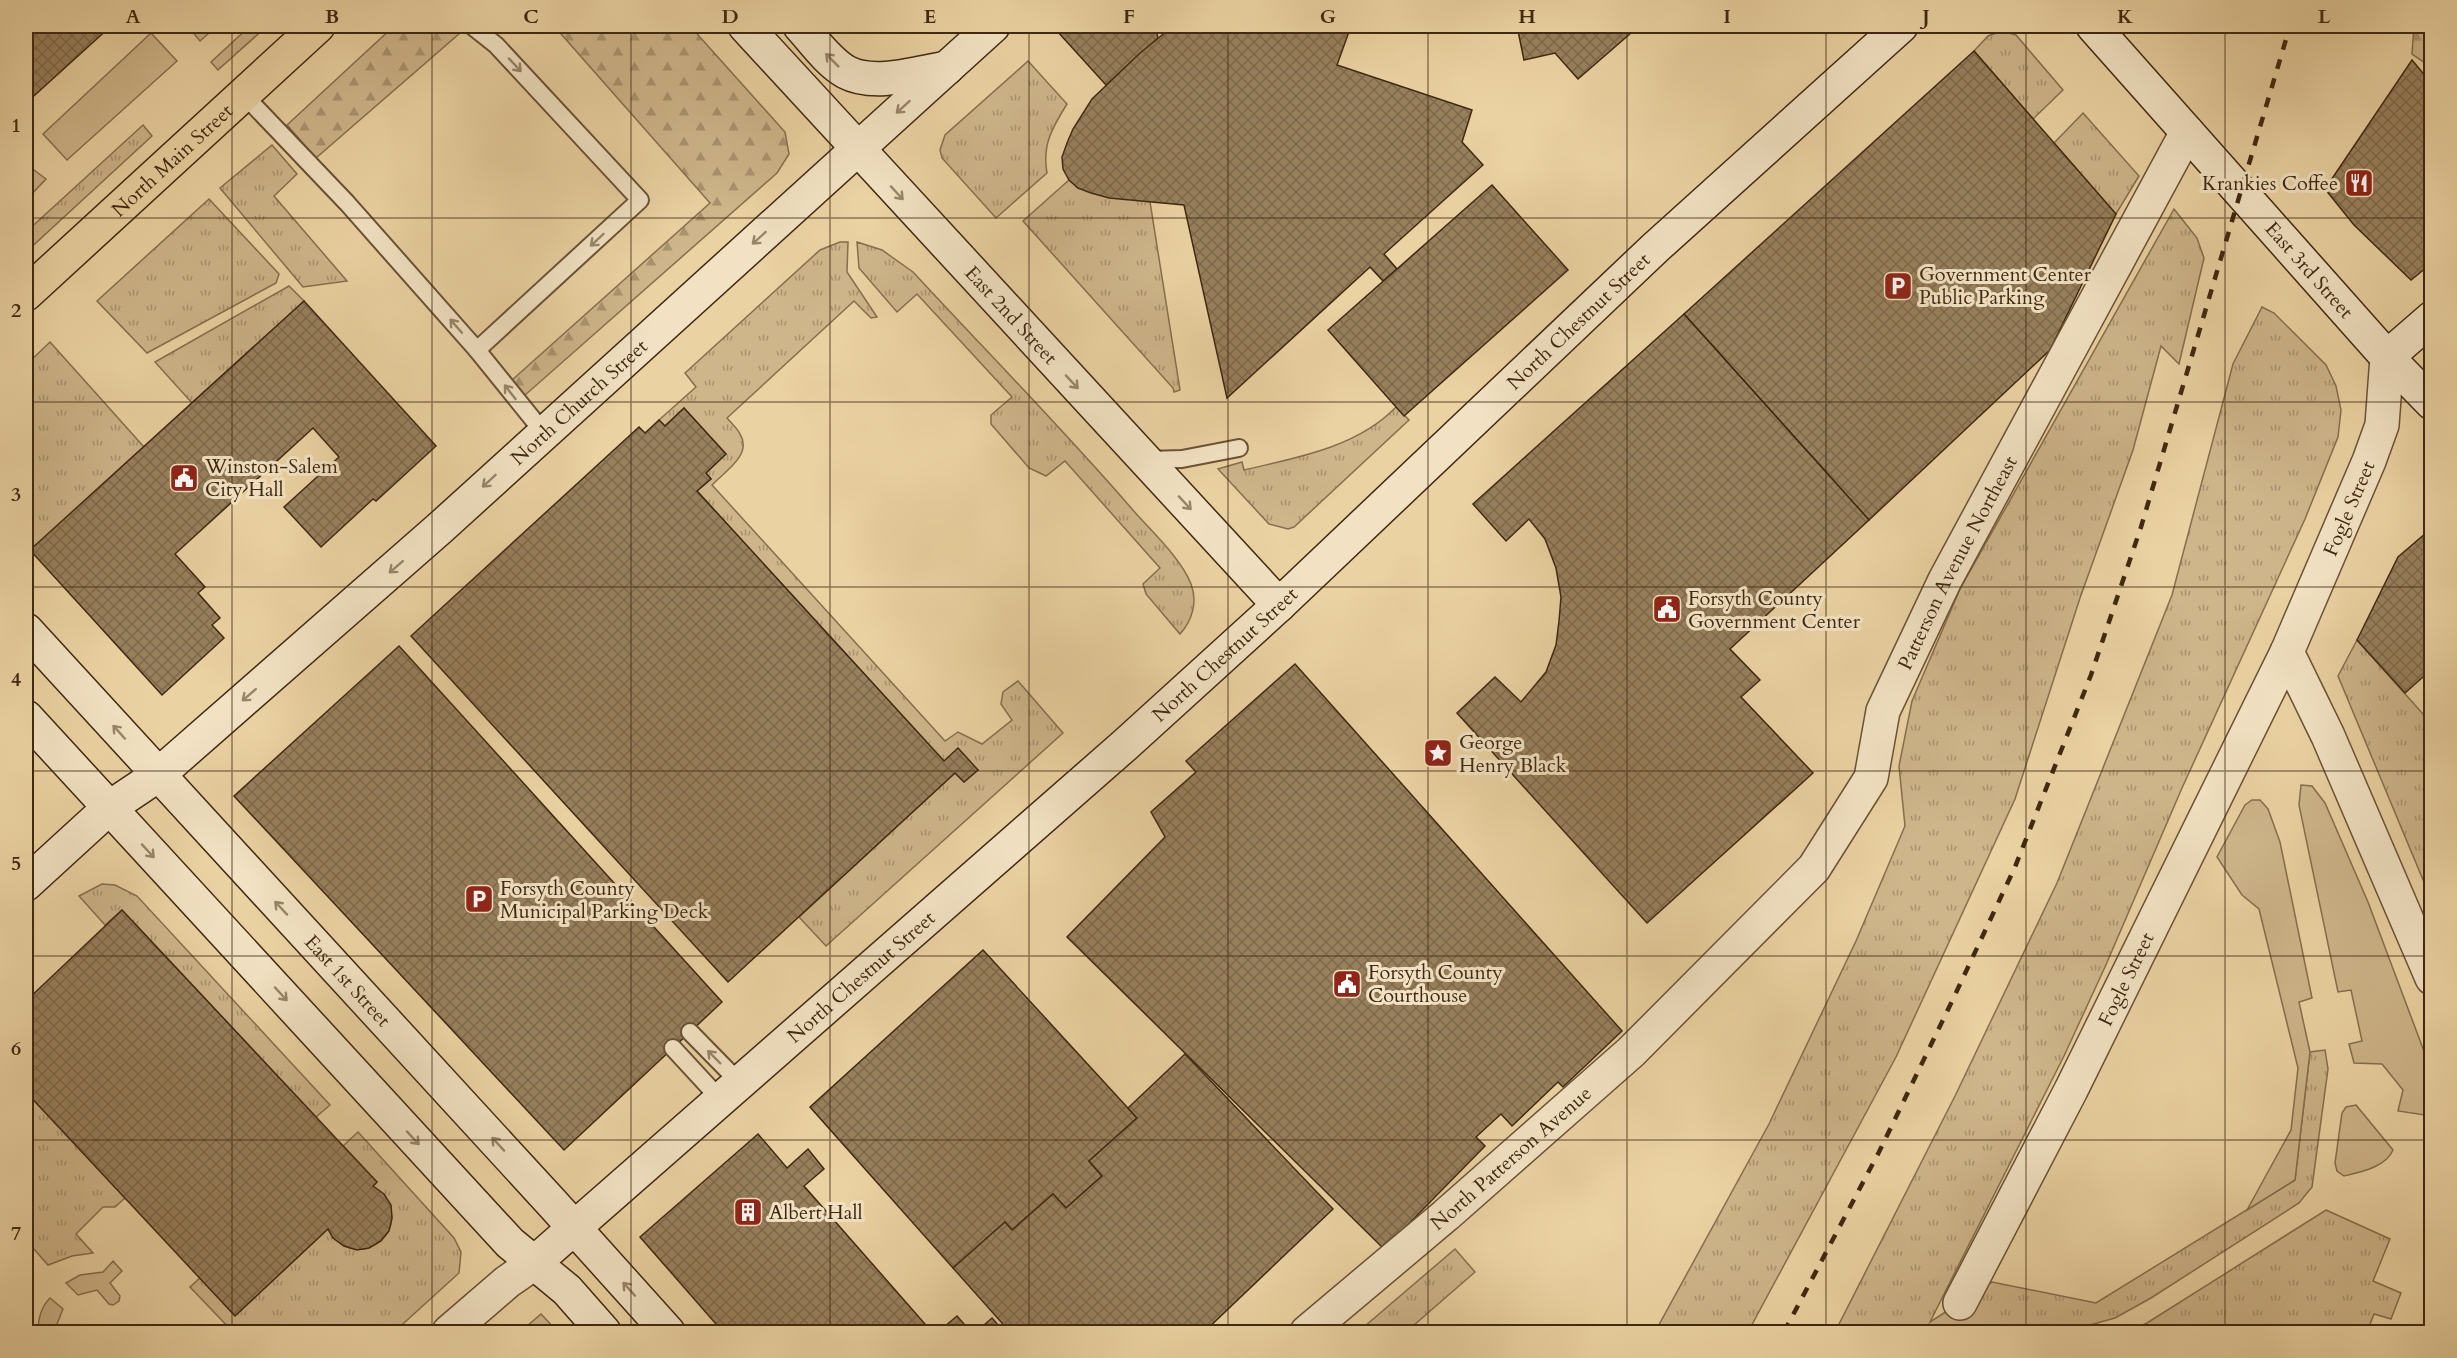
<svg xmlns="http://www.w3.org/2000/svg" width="2457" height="1358" font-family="Cardo,serif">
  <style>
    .grass { fill: url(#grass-tufts); stroke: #866e4e; stroke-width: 1.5 }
    .forest { fill: url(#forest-firs); stroke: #866e4e; stroke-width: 1.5 }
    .garden { fill: #ceb58a; stroke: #866e4e; stroke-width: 1.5 }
    .building { fill: url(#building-cross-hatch); stroke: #3f2812; stroke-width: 1.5 }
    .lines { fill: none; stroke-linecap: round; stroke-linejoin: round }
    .lane-casing { stroke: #6a5236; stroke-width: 20 }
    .street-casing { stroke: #6a5236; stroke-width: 36 }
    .secondary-casing { stroke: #3f2812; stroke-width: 36 }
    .primary-casing { stroke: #3f2812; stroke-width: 36 }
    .lane { stroke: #f2e2c3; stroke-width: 16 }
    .street { stroke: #f2e2c3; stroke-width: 33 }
    .secondary { stroke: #f2e2c3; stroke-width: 33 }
    .primary { stroke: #ebd2a2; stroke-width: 33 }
    .rail { stroke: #3f2812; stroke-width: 4.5; stroke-dasharray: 10 10; stroke-linecap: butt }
    .oneway { stroke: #98856a }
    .grid { fill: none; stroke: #3f2812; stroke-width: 1.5; stroke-opacity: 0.55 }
    .labels { text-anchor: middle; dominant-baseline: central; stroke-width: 6; stroke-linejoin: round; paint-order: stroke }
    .street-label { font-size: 20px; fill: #3f2812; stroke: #f2e2c3 }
    .poi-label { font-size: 20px; fill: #3f2812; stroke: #f2e2c3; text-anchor: start }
    .neatline { fill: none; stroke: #3f2812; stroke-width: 2 }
    .grid-label { font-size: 20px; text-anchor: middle; font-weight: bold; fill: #3f2812 }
  </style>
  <defs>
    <pattern id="grass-tufts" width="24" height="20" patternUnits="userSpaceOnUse" patternTransform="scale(1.5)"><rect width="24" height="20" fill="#ceb58a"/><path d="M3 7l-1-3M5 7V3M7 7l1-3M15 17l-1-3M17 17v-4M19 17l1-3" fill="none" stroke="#a9936f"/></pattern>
    <pattern id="forest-firs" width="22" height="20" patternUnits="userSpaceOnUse" patternTransform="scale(1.5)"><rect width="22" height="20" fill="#ceb58a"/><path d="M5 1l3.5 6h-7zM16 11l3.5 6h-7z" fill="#a9936f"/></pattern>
    <pattern id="building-cross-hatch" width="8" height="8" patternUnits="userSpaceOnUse" patternTransform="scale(1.5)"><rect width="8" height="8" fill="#98805d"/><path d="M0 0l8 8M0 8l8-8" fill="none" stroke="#7d694b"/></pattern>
  </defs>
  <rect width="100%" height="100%" fill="#ebd2a2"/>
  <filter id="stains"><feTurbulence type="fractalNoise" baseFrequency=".00333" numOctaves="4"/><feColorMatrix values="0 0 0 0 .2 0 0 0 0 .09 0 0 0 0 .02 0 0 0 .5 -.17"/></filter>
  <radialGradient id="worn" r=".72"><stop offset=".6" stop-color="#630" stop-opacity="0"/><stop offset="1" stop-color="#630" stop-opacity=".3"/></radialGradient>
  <g class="grass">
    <polygon points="193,26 217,26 200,41 190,29"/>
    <polygon points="250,26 267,26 218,70 211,62"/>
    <polygon points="2002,31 2016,35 2063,90 2033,119 1974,51 1988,36"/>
    <path d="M 1028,61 L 1067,104 C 1052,128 1042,145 1047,173 L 996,218 L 942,158 L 940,150 L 945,135 Z"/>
    <polygon points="2083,113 2139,176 2116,214 2054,143"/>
    <polygon points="143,125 152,136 26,252 26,232"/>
    <polygon points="272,145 297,174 274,196 347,281 303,287 220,188"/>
    <polygon points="1069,180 1078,188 1150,202 1180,390 1174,392 1173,388 1023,221"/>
    <polygon points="209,199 279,274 276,283 147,353 97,301"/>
    <polygon points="2174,209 2197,238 2204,258 2179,364 2161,346 2133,450 2080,598 2015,799 1896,1057 1748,1332 1655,1332 1769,1124 1856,941 1905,826 1899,766 1912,701 1960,589"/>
    <path d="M 840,242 L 848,242 L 847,272 L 877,317 L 871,318 L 854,301 L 727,418 C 731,423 737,428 740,434 C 753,455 724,472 712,485 L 945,741 L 958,732 L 982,744 L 1012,720 L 1001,704 L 1003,692 L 1018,681 L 1063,733 L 826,946 L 799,917 L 955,773 L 964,782 L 978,770 L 944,761 L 697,491 L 711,479 L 706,473 L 726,454 L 684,408 L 665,426 L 659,420 L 696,387 L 685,373 L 820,250 Z"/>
    <path d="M 857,242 L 882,250 L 913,272 C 986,351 1062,428 1132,509 C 1150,530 1181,558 1191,584 C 1198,602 1192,621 1180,634 L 1146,594 L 1143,584 L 1160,568 L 1065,461 L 1046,476 L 1029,468 L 991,424 L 991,415 L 1012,397 L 917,294 L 897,312 L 859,268 Z"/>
    <polygon points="289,286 304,301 192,403 155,362"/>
    <polygon points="2262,307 2274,313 2326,365 2336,386 2341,410 2338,437 2305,519 2182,788 2105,967 2064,1056 1930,1322 1992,1282 2096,1303 2295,1180 2310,1052 2325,1050 2328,1069 2312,1187 2299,1203 2151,1298 2115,1318 2065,1332 1835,1332 1955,1096 2057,883 2172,595 2233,364"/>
    <polygon points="50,342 144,447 26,556 26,365"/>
    <path d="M 1396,407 L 1409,420 L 1294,527 L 1288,529 L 1269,524 L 1218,469 L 1242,462 L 1244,470 C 1296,458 1358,447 1396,407 Z"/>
    <polygon points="2357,640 2431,723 2431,899 2338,676"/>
    <polygon points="102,884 115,885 137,896 330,1105 316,1117 122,910 105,925 79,896"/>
    <polygon points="26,1092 125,1198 115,1207 103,1207 76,1234 93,1253 72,1256 48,1265 26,1240"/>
    <path d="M 358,1132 L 454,1238 L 461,1252 L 459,1273 L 394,1332 L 378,1332 L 375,1330 L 371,1332 L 352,1332 L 350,1331 L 347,1332 L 305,1332 L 300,1327 L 294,1332 L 280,1332 L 274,1328 L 268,1332 L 254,1332 L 249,1327 L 241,1332 L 233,1332 L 190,1287 L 200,1278 L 328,1229 C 358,1280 424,1223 373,1186 L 377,1182 L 343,1146 Z"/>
    <polygon points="2326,1210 2390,1239 2373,1281 2401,1293 2391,1319 2374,1314 2367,1332 2127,1332 2147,1323"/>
    <polygon points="1455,1249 1475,1272 1406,1332 1358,1332"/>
    <polygon points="541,1314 558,1332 552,1332 549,1329 545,1332 520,1332"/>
  </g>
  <g class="forest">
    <polygon points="394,26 451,26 460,33 316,158 287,125"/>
    <polygon points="554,26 690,26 785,132 789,154 777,173 524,396 512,380 710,203"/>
    <polygon points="2414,26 2431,26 2431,67 2412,54"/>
  </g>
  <g class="garden">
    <polygon points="151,33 177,61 67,160 43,134"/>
    <polygon points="26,164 46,179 26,200"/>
    <polygon points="2301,785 2312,786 2325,803 2368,902 2431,1070 2431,1116 2398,1111 2403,1090 2382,1064 2354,1063 2349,1044 2362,1041 2351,990 2338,992 2299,805"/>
    <polygon points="2252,800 2260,800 2268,809 2280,842 2312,998 2299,1002 2310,1052 2295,1180 2247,1210 2291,1130 2298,1068 2259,909 2242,895 2217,857 2245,805"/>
    <path d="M 2356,1105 L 2393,1150 C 2386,1167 2361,1172 2344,1176 L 2337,1171 L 2335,1163 L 2342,1113 L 2346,1107 Z"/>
    <polygon points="113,1261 122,1271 110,1283 120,1296 119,1301 113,1305 109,1304 97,1290 78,1295 66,1283 80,1275 103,1272"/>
    <path d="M 50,1298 L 63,1309 L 55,1329 L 58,1332 L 38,1332 C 38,1320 41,1307 50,1298 Z"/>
  </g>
  <g class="building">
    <polygon points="26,26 111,26 26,103"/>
    <polygon points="1066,26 1155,26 1158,38 1106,85 1058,32"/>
    <polygon points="1173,26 1351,26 1337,65 1472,110 1462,142 1483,165 1384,254 1397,269 1383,281 1370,267 1227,398 1184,205 1109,198 1091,193 1078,188 1069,180 1063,169 1062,157 1067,143 1073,129 1092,99 1139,54"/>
    <polygon points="1517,26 1639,26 1578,79 1555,53 1524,60"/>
    <polygon points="1974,51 2116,214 2050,350 1869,520 1684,314"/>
    <polygon points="2412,60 2432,84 2432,263 2411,280 2354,225 2325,189"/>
    <polygon points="1492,185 1568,270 1404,416 1328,330"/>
    <polygon points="304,301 436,446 376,501 373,499 321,547 284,507 339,457 313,428 175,554 205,587 198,593 220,618 212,625 224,638 162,695 30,550"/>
    <polygon points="1684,314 1869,520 1730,649 1760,680 1741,697 1813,773 1647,923 1457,713 1495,677 1521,702 1546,672 1556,645 1559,621 1561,597 1556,568 1545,539 1529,519 1506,541 1473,504"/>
    <polygon points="684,408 726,454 706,473 711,479 697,491 944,761 958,748 978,770 964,782 955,773 728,982 411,636 639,427 645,433 659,420 665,426"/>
    <polygon points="2432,528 2432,669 2405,693 2357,640 2398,557"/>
    <polygon points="399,646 722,1002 564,1150 234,796"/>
    <polygon points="1295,664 1622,1031 1563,1087 1558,1082 1512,1126 1501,1114 1476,1137 1485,1146 1384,1249 1067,937 1165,837 1151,812 1196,772 1186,761"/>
    <polygon points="122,910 377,1182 373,1186 384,1194 391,1205 392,1218 389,1231 381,1241 369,1248 357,1250 344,1246 333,1238 328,1229 235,1316 26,1092 26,1001"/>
    <polygon points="983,950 1137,1118 1089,1161 1102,1176 1066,1208 1053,1194 1012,1230 1005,1222 953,1268 810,1107"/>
    <polygon points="1185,1054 1333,1209 1204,1332 1010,1332 953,1268 1005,1222 1012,1230 1053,1194 1066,1208 1102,1176 1089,1161 1137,1118 1128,1108"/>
    <polygon points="758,1134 787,1168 808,1149 824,1169 804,1186 932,1332 723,1332 640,1237"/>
    <polygon points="957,1316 971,1332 938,1332"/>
    <polygon points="992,1318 1004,1332 976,1332"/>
  </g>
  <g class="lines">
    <g class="lane-casing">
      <g id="lane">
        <polyline points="243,94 347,203 477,350 640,200 496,45 472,26"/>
        <polyline points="477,350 544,433"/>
        <polyline points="1146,460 1182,459 1239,448"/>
        <polyline points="690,1032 739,1082"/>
        <polyline points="673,1048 720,1099"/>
      </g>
    </g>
    <g class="street-casing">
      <g id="street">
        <polyline points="2287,652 2328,736 2432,978"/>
        <path id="s1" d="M 1960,1303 L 2071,1090 L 2287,652 L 2369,461 L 2382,425 L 2387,357"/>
        <polyline points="449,1332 507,1282 533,1264"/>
        <path id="s2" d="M 1307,1332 L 1446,1215 L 1631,1052 L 1814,868 L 1871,778 L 1883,711 L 1945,580 L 2187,132"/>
      </g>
    </g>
    <g class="secondary-casing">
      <g id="secondary">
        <path id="s3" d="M 745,26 L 1279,605"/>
        <path d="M 800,26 C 813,40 828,62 846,72 C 874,87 917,73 947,68"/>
        <path id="s4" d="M 2093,26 L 2387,357 L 2432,403"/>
        <polyline points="2387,357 2432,318"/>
        <path id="s5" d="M 26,630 L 552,1203 L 668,1332"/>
        <polyline points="26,717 510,1243 567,1290 604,1332"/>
        <path id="s6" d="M 26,884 L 109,808 L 158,775 L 440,528 L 993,26"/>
        <path id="s7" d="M 533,1264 L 1125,745 L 1279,605 L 1655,248 L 1901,26"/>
      </g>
    </g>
    <g class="primary-casing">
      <g id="primary">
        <path id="s8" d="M 26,294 L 318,26"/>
      </g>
    </g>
    <use href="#lane" class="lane"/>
    <use href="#street" class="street"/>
    <use href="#secondary" class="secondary"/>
    <use href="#primary" class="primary"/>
    <polyline class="rail" points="1784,1332 1879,1152 1954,997 2015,867 2091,675 2141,527 2290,26"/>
  </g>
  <defs><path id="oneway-shaft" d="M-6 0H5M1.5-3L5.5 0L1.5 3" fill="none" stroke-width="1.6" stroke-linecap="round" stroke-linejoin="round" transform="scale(1.5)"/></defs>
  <g class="oneway">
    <use href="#oneway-shaft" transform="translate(832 60) rotate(-135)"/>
    <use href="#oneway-shaft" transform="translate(515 65) rotate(47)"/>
    <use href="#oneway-shaft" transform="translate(903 107) rotate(138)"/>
    <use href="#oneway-shaft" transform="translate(897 193) rotate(47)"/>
    <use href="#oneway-shaft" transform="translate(759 238) rotate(138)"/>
    <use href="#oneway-shaft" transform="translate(597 240) rotate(137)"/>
    <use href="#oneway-shaft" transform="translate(456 326) rotate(-131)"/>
    <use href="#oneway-shaft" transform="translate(1072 382) rotate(47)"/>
    <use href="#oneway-shaft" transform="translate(510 392) rotate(-128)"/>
    <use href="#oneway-shaft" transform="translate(489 481) rotate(137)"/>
    <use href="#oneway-shaft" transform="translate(1185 503) rotate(47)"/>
    <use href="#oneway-shaft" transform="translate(396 567) rotate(139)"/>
    <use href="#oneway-shaft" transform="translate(249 695) rotate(139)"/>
    <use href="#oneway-shaft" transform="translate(119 732) rotate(-132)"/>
    <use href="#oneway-shaft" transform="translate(148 851) rotate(47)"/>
    <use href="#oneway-shaft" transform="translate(281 908) rotate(-133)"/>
    <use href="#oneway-shaft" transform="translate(281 994) rotate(47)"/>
    <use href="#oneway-shaft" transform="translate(714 1057) rotate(-135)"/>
    <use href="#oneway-shaft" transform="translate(413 1138) rotate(47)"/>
    <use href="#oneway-shaft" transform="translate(498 1144) rotate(-133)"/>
    <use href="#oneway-shaft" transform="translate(629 1289) rotate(-132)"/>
  </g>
  <path class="grid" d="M 232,26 L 232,1332M 432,26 L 432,1332M 631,26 L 631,1332M 830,26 L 830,1332M 1029,26 L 1029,1332M 1228,26 L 1228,1332M 1428,26 L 1428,1332M 1627,26 L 1627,1332M 1826,26 L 1826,1332M 2026,26 L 2026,1332M 2225,26 L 2225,1332M 26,218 L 2432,218M 26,402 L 2432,402M 26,587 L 2432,587M 26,771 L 2432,771M 26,956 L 2432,956M 26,1140 L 2432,1140"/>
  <defs>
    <g id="restaurant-square" transform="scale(1.5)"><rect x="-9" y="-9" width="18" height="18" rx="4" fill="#8f2418" stroke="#f2e2c3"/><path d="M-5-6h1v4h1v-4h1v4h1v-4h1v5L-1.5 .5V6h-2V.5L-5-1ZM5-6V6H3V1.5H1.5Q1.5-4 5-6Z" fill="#fff"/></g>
    <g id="parking-square" transform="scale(1.5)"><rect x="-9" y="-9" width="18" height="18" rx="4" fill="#8f2418" stroke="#f2e2c3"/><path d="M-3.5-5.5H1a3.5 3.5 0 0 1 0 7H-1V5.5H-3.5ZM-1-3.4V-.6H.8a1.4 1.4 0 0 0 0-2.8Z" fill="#fff"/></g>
    <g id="civic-square" transform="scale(1.5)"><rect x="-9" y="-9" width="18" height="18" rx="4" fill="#8f2418" stroke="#f2e2c3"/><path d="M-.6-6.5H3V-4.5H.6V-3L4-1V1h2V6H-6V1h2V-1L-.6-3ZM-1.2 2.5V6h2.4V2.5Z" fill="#fff"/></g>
    <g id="sight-square" transform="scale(1.5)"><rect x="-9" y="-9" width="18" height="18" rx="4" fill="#8f2418" stroke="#f2e2c3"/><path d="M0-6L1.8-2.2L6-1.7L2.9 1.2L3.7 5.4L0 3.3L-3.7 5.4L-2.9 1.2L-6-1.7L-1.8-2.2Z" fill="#fff"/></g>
    <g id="building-square" transform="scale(1.5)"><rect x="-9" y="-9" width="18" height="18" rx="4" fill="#8f2418" stroke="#f2e2c3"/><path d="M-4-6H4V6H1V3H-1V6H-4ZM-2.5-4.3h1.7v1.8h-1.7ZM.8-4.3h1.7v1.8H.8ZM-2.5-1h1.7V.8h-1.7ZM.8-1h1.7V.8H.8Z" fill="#fff"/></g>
  </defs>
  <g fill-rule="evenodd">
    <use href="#restaurant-square" x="2359" y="183"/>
    <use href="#parking-square" x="1898" y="286"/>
    <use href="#civic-square" x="184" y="478"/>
    <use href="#civic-square" x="1667" y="609"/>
    <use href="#sight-square" x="1438" y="753"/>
    <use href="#parking-square" x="479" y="899"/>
    <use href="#civic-square" x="1347" y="984"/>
    <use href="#building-square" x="748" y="1212"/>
  </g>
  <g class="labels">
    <g class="street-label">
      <text stroke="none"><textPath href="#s8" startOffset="198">North Main Street</textPath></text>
      <text stroke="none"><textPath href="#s4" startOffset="326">East 3rd Street</textPath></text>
      <text stroke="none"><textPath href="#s3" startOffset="393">East 2nd Street</textPath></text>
      <text stroke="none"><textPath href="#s7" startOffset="1408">North Chestnut Street</textPath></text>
      <text stroke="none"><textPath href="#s6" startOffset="734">North Church Street</textPath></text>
      <text stroke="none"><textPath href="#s1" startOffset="885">Fogle Street</textPath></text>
      <text stroke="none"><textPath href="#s2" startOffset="1028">Patterson Avenue Northeast</textPath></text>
      <text stroke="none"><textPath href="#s7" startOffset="922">North Chestnut Street</textPath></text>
      <text stroke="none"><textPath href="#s7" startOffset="436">North Chestnut Street</textPath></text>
      <text stroke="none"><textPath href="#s1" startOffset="364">Fogle Street</textPath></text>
      <text stroke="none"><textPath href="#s5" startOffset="476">East 1st Street</textPath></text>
      <text stroke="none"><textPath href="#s2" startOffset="268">North Patterson Avenue</textPath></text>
    </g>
    <g class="poi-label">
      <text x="2338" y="183" text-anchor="end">Krankies Coffee</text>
      <text x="1919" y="274">Government Center<tspan x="1919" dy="23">Public Parking</tspan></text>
      <text x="205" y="466">Winston-Salem<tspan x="205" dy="23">City Hall</tspan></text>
      <text x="1688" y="598">Forsyth County<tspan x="1688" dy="23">Government Center</tspan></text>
      <text x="1459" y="742">George<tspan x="1459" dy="23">Henry Black</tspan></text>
      <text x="500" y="888">Forsyth County<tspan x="500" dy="23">Municipal Parking Deck</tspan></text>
      <text x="1368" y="972">Forsyth County<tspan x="1368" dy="23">Courthouse</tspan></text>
      <text x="769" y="1212">Albert Hall</text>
    </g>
  </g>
  <rect width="2457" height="1358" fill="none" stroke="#ebd2a2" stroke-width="66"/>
  <rect x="33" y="33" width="2391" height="1292" class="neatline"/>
  <g class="grid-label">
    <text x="133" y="23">A</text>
    <text x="332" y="23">B</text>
    <text x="531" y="23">C</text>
    <text x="730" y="23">D</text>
    <text x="930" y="23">E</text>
    <text x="1129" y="23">F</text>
    <text x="1328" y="23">G</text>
    <text x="1527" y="23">H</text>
    <text x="1727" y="23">I</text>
    <text x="1926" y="23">J</text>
    <text x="2125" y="23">K</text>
    <text x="2324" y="23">L</text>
    <text x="16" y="132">1</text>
    <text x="16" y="317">2</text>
    <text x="16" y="501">3</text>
    <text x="16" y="686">4</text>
    <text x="16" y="870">5</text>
    <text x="16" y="1055">6</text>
    <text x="16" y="1240">7</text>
  </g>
  <rect width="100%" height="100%" filter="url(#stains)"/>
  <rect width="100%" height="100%" fill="url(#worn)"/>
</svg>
